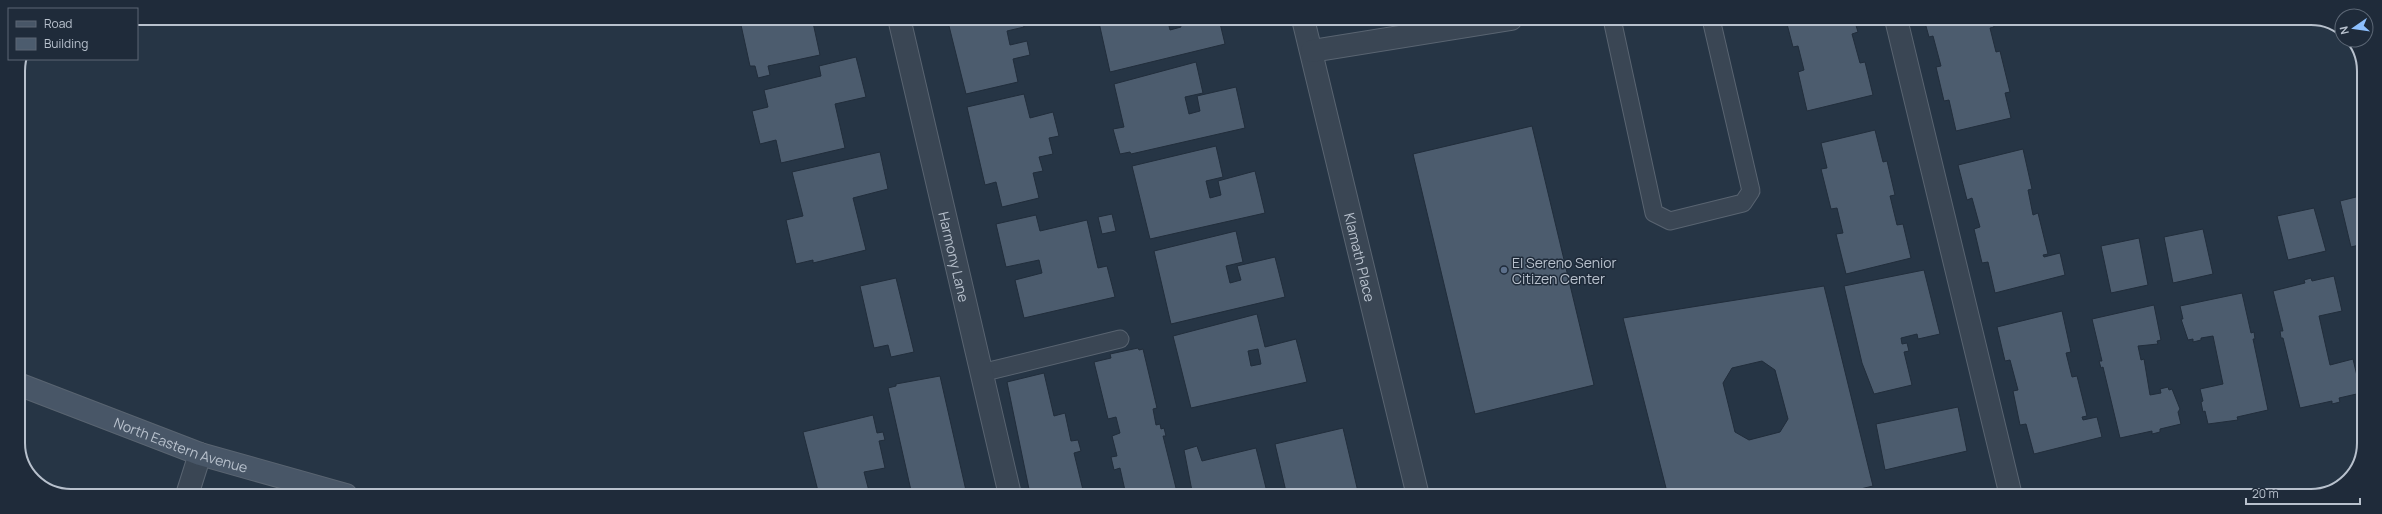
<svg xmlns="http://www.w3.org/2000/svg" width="2382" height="514" font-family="Manrope,sans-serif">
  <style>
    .building { fill: #4c5c6e; stroke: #212d3b; fill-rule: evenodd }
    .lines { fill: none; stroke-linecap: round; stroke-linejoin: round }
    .service-casing { stroke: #596471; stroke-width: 19 }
    .minor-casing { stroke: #596471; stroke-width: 24 }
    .secondary-casing { stroke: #596471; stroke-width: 24 }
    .service { stroke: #3a4654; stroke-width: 17 }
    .minor { stroke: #3a4654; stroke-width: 22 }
    .secondary { stroke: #485667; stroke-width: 22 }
    .service-dot { fill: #5c6f8a; stroke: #1f2b3a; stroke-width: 1.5 }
    .labels { text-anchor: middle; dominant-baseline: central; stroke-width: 3; stroke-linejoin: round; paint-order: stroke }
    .street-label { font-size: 14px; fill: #b8c1cd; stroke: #1f2b3a }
    .poi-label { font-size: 14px; fill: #b8c1cd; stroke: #1f2b3a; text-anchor: start }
    .rim { fill: none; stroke: #b8c1cd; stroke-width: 2 }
  </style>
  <rect width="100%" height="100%" fill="#263545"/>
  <g class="building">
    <polygon points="754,18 812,18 820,55 768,66 770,75 758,78 755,66 750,66 741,25 755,22"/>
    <polygon points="947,18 1022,18 1024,27 1007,31 1010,45 1027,41 1030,55 1013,59 1018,82 966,94"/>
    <polygon points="1098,18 1167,18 1170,30 1181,27 1179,18 1219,19 1225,44 1110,72"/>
    <polygon points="1775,19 1854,19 1858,32 1852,34 1860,63 1865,62 1873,95 1807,111 1798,72 1804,70 1798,46 1793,47 1787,24 1776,24"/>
    <polygon points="1924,19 1992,19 1994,27 1990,28 1996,52 2000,51 2010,92 2005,93 2011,118 1956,131 1949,100 1944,101 1936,67 1941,66 1933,36 1929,37"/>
    <polygon points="856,57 866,97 835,104 845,148 781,163 776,140 760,144 752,111 768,107 764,90 821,76 819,66"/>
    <polygon points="1196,62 1203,93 1185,97 1189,114 1200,111 1197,96 1236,87 1245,128 1131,154 1130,152 1120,154 1113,129 1124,127 1114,84"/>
    <polygon points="1024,94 1030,118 1053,112 1059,136 1049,138 1053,154 1039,157 1043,171 1033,173 1039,198 1002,207 996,182 985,185 967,107"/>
    <polygon points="1532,126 1594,385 1475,414 1413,154"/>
    <polygon points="1875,130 1883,162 1887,161 1895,195 1890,196 1897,225 1903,224 1911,258 1846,274 1836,234 1843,233 1837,208 1831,209 1821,169 1827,168 1821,143"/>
    <polygon points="1216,146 1223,177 1206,181 1210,198 1221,195 1218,181 1255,171 1265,213 1150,239 1132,166"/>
    <polygon points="2023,149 2032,189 2028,190 2033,215 2038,213 2048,254 2043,255 2044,257 2060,253 2065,275 1995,293 1988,262 1982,263 1974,229 1980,227 1972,198 1967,200 1958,165"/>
    <polygon points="880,152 888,189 853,198 866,250 813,263 813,260 796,264 786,220 803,216 792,172"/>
    <polygon points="2364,195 2363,244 2351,247 2340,201"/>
    <polygon points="2314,208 2326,251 2288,260 2277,216"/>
    <polygon points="1112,214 1116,231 1102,234 1098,217"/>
    <polygon points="1036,215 1040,231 1087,220 1098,268 1107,266 1115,297 1024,318 1015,280 1042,273 1039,260 1006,267 996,224"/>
    <polygon points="2203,229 2213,274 2173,283 2164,237"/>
    <polygon points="1236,231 1243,262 1226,266 1230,283 1241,280 1237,266 1275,257 1285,297 1171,324 1154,251"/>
    <polygon points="2139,238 2148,285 2111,293 2101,246"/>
    <polygon points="1924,270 1940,334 1918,339 1917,334 1901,338 1902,344 1907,343 1909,351 1904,352 1912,385 1874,394 1862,363 1844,286"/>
    <polygon points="2334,276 2342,311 2319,316 2330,365 2353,359 2361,393 2339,398 2340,402 2332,404 2332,401 2300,408 2283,338 2281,338 2280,331 2283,331 2273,291 2305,283 2304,280 2311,278 2312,281"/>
    <polygon points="896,278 914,352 891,357 888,345 874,348 860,286"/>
    <polygon points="2360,278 2363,278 2362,301 2360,290 2363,289"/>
    <path d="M 1824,286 L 1873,486 L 1839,494 L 1838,490 L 1816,496 L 1668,496 L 1623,318 ZM 1762,361 L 1775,370 L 1788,419 L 1780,432 L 1749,440 L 1735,432 L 1723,383 L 1732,368 Z"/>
    <polygon points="2242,293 2251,333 2254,332 2255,339 2253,339 2268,410 2237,417 2238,420 2208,424 2205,411 2203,412 2201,402 2203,401 2200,389 2223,384 2213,336 2201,338 2201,340 2193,342 2193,339 2188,340 2181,319 2183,319 2180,306"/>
    <polygon points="2154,305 2161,340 2157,341 2158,344 2138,346 2141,360 2144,359 2150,395 2161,393 2160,389 2168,387 2169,390 2172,389 2180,409 2178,412 2181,424 2160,429 2160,432 2152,434 2152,431 2120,438 2103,367 2101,368 2099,361 2102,361 2092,319"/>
    <polygon points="2062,311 2071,352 2066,353 2072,377 2077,376 2087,416 2082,417 2083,420 2097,417 2102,437 2034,454 2026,424 2020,425 2013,391 2018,390 2010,360 2005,361 1997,327"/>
    <polygon points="2363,311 2363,325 2360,312"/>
    <path d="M 1257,314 L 1265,347 L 1296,339 L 1307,382 L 1191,408 L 1173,336 ZM 1258,349 L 1261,364 L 1251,366 L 1248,351 Z"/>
    <polygon points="1138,348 1139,350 1143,349 1157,408 1153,409 1156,425 1160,424 1161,429 1164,428 1166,436 1163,436 1178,496 1126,495 1120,468 1114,470 1111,457 1117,456 1112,436 1120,433 1116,417 1108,419 1094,362 1111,358 1110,354"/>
    <polygon points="1044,373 1054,416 1065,413 1071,441 1078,440 1081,451 1074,453 1083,490 1090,489 1092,495 1030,494 1007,382"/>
    <polygon points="940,376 967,495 912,495 888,388 896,386 896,384"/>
    <polygon points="1958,407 1967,451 1885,470 1876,424"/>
    <polygon points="873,415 877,433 883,432 885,440 879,441 885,468 864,472 870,495 819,495 803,432"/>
    <polygon points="1343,428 1359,496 1287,496 1275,444"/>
    <polygon points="1197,446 1202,461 1256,448 1268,496 1193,496 1184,450"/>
  </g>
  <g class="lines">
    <g class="service-casing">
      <g id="service">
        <polyline points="1612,19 1654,213 1670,221 1743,203 1751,191 1711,19"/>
        <polyline points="981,373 1120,339"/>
      </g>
    </g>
    <g class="minor-casing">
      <g id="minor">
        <path id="s1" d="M 899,18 L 1010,495"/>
        <path id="s2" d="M 1303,19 L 1418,496"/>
        <polyline points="1896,19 2011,496"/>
        <polyline points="1312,51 1511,19"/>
        <polyline points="187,495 200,454"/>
      </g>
    </g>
    <g class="secondary-casing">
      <g id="secondary">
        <path id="s3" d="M 18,384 L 200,454 L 346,495"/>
      </g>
    </g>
    <use href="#service" class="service"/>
    <use href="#minor" class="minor"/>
    <use href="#secondary" class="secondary"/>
  </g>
  <circle class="service-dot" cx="1504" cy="270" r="4"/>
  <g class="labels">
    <g class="street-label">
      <text stroke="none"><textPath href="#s1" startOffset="245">Harmony Lane</textPath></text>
      <text stroke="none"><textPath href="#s2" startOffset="245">Klamath Place</textPath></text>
      <text stroke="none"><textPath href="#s3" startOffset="174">North Eastern Avenue</textPath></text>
    </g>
    <g class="poi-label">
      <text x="1512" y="262">El Sereno Senior<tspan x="1512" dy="16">Citizen Center</tspan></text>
    </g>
  </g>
  <path d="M0 0H2382V514H0ZM71 25H2311A46 46 0 0 1 2357 71V443A46 46 0 0 1 2311 489H71A46 46 0 0 1 25 443V71A46 46 0 0 1 71 25Z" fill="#1f2b3a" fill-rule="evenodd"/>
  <path class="rim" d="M71 25H2311A46 46 0 0 1 2357 71V443A46 46 0 0 1 2311 489H71A46 46 0 0 1 25 443V71A46 46 0 0 1 71 25Z"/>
  <rect x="8" y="8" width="130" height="52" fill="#1f2b3a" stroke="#5c6775"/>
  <rect x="16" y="21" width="20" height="6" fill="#485667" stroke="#5c6775"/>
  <text x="44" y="28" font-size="12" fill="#b8c1cd">Road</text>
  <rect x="16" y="38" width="20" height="12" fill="#4c5c6e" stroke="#5c6775"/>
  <text x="44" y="48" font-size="12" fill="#b8c1cd">Building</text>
  <g transform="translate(2354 28) rotate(257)"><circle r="19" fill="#1f2b3a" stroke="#5c6775"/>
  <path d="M0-3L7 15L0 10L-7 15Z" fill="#8dbffd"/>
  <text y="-6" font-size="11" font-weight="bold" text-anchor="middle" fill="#b8c1cd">N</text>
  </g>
  <path d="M2246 498v6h114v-6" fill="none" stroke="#b8c1cd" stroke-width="2"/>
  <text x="2252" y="498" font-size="12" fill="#b8c1cd" stroke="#1f2b3a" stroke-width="3" paint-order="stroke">20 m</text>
</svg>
